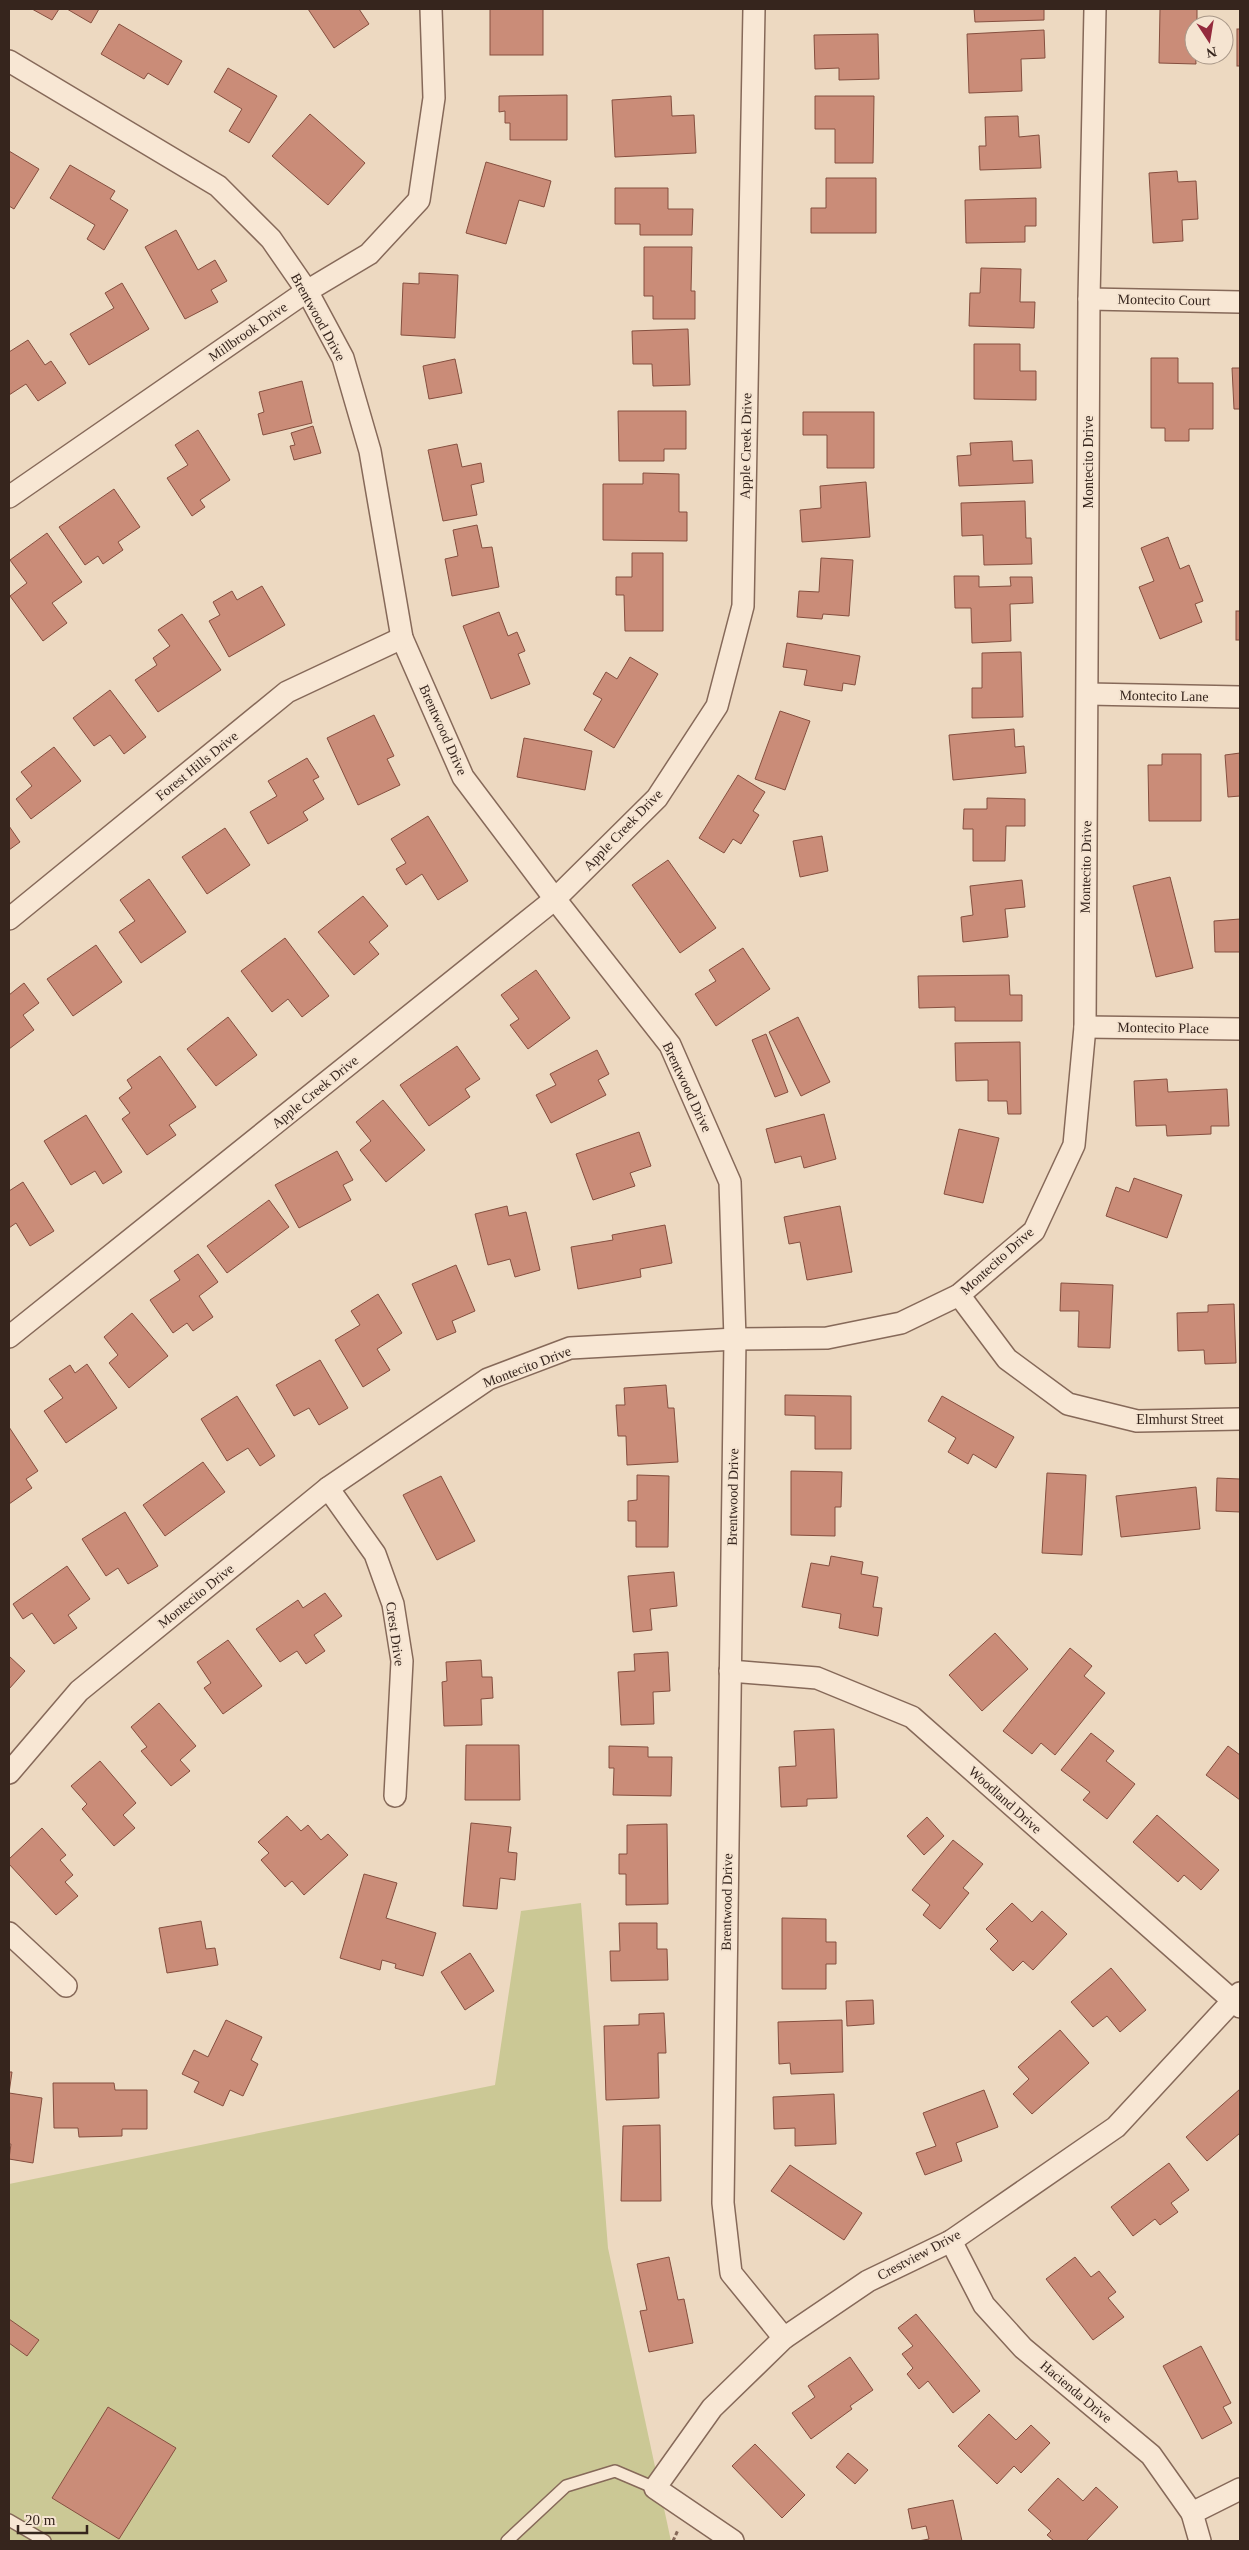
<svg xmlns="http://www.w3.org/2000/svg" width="1249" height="2550" font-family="Georgia,serif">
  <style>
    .green { fill: #cbc895 }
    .building { fill: #ca8c78; stroke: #854f3f }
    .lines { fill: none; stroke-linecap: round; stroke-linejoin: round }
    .service-casing { stroke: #866959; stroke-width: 14 }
    .minor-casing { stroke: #866959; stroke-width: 24 }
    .path { stroke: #866959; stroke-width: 3; stroke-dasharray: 4 2.5; stroke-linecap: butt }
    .service { stroke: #f8e7d4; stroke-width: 11 }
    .minor { stroke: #f8e7d4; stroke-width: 21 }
    .labels { text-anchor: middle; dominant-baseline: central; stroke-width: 4; stroke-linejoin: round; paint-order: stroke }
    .street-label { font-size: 14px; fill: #36251d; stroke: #f5e4d1 }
  </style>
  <rect width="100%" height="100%" fill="#edd9c1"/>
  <polygon class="green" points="581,1903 608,2248 671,2541 9,2541 9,2184 495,2085 521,1911"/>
  <g class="building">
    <polygon points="32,9 59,9 52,20"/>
    <polygon points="67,9 99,9 91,23"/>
    <polygon points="308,9 359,9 369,24 334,48"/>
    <rect x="490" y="9" width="53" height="46"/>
    <polygon points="974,9 1044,9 1044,20 975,22"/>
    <polygon points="1160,9 1197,9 1197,25 1194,25 1196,64 1159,63"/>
    <polygon points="119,24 182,61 168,85 148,73 144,79 101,54"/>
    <rect x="1237" y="29" width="3" height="37"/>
    <polygon points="1044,30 1045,58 1021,59 1022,91 969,93 967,34"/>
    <polygon points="878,34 879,79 839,80 839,68 815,69 814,35"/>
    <polygon points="228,68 277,96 249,143 229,131 242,109 214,92"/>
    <polygon points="567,95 567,140 510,140 510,123 505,123 505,111 499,112 499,96"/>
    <polygon points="671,96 672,116 694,115 696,153 615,157 612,100"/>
    <polygon points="815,96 874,96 873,163 835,163 835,129 815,129"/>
    <polygon points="310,114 365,163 328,205 272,156"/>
    <polygon points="1018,116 1019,137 1039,135 1041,168 980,170 979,146 986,146 985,117"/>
    <polygon points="9,151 39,169 14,209 9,206"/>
    <polygon points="486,162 551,181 544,207 519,200 506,244 466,233"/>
    <polygon points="70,165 115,191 110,199 128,210 104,250 87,239 95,225 50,198"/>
    <polygon points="1177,171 1178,182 1196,181 1198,219 1182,220 1183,241 1153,243 1149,173"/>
    <polygon points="826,178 876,178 876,233 811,233 811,208 826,208"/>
    <polygon points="615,188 668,188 668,209 693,209 692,235 640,235 640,224 615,224"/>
    <polygon points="1036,198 1036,226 1025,226 1025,242 966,243 965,200"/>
    <polygon points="176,230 198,270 215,260 227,281 211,290 218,302 185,319 145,247"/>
    <polygon points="644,247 692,247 691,291 695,291 695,319 653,319 653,296 644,296"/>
    <polygon points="981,268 1021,269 1020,302 1035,302 1034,328 969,326 970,293 980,293"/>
    <polygon points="419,273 458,275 455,338 401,335 403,283 419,284"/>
    <polygon points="122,283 149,329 89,365 70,334 114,308 105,293"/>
    <polygon points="688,329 690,385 653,386 652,364 633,364 632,331"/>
    <polygon points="28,340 45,365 51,361 66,383 38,401 26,384 9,395 9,352"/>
    <polygon points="974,344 1020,344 1020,371 1036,371 1036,400 974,399"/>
    <polygon points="1151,358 1178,358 1178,383 1213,383 1213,429 1189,429 1189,441 1165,441 1165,428 1151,428"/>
    <polygon points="455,359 462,393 429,399 423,366"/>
    <polygon points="1232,368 1240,368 1240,409 1234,409"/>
    <polygon points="302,381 312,423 263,435 258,414 264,412 259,392"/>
    <polygon points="618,411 686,411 686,449 664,449 664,461 619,461"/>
    <polygon points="803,412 874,412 874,468 827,468 827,435 803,435"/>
    <polygon points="313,426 321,453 294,460 290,446 295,445 291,433"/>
    <polygon points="198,430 230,480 200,500 205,507 192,516 167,478 188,465 175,445"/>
    <polygon points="1012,441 1013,461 1032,460 1033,483 959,486 957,456 971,455 970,443"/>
    <polygon points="457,444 462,467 481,463 484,482 471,485 477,515 443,521 428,450"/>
    <polygon points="643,473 679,474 679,512 687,512 687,541 603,540 603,484 643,484"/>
    <polygon points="866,482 870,537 802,542 800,510 821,508 820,486"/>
    <polygon points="114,489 140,527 118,542 123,550 103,564 98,556 85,565 59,527"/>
    <polygon points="1025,501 1026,538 1031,538 1032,564 984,565 983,535 962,536 961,503"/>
    <polygon points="477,525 482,548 492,547 499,587 452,596 445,559 458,556 453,530"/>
    <polygon points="47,533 82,582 52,603 67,623 43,641 10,596 27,583 10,560"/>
    <polygon points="1168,537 1180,569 1189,565 1203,601 1195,604 1202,622 1160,639 1139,587 1154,581 1141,548"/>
    <polygon points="632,553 663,553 663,631 625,631 624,595 616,595 616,577 632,577"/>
    <polygon points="821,558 853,560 849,616 823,614 822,619 797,617 799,591 819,592"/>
    <polygon points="954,576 979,576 979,587 1011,586 1010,577 1032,577 1033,603 1010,604 1011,641 972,643 971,608 955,608"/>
    <polygon points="262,586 285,625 229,657 209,621 220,615 213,602 232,591 237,600"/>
    <rect x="1236" y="611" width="4" height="29"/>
    <polygon points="499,612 508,636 517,632 525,651 518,654 530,684 491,699 463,626"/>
    <polygon points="182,614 221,670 158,712 135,680 157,665 153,658 170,646 158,630"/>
    <polygon points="787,643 860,656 855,685 843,683 842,691 804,685 807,670 783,667"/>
    <polygon points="1021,652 1023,717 972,718 972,688 982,688 982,653"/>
    <polygon points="630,657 658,674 614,748 584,730 602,699 593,694 606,672 617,679"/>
    <polygon points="110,690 146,737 124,754 110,735 94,746 73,718"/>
    <polygon points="780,711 810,721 785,790 755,779"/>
    <polygon points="374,715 394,756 387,759 400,785 358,805 327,738"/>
    <polygon points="1014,729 1015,747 1024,746 1026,773 953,780 949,735"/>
    <polygon points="524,738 592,751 585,790 517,777"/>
    <polygon points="54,747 81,781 31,819 16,799 32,786 21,772"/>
    <polygon points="1240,753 1240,796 1228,797 1225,755"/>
    <polygon points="1162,754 1201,754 1201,821 1149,821 1148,765 1162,765"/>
    <polygon points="307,758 319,777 313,780 324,799 303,812 308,820 268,844 250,812 277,796 268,781"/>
    <polygon points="738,775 765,792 753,811 759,815 741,844 733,839 724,853 699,838"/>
    <polygon points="987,798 1025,799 1025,826 1006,826 1005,861 973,861 973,829 963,829 964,809 987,809"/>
    <polygon points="428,816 468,881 438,900 422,874 406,885 396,869 406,863 391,839"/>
    <polygon points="9,826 20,842 9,850"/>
    <polygon points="225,828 250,865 207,894 182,857"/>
    <polygon points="822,836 828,871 800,877 793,841"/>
    <polygon points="668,860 716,928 680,953 632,885"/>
    <polygon points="1170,877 1193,968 1156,977 1133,886"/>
    <polygon points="149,879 186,932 141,963 119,932 135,921 120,900"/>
    <polygon points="1022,880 1025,907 1005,909 1008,937 963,942 961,917 973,915 970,886"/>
    <polygon points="363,896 388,926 369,942 379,954 354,975 318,932"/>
    <polygon points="1240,919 1240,952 1215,952 1214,921"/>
    <polygon points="285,938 329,996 302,1017 288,999 272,1012 241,971"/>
    <polygon points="96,945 122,982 73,1016 47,979"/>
    <polygon points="743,948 770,989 716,1026 695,994 716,981 709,970"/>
    <polygon points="536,970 570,1018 528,1049 510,1025 519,1019 501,995"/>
    <polygon points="1009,975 1010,995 1022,995 1022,1021 955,1021 955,1007 919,1008 918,976"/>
    <polygon points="24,983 39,1003 23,1015 34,1030 9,1049 9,995"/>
    <polygon points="228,1017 257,1055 216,1086 187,1049"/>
    <polygon points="798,1017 830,1082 801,1096 769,1032"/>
    <polygon points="766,1034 788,1092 775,1097 752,1040"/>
    <polygon points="1020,1042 1021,1114 1008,1114 1007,1101 988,1101 988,1080 956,1081 955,1043"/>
    <polygon points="457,1046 480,1079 465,1089 470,1097 429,1126 400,1085"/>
    <polygon points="597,1050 609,1074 598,1080 606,1095 551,1123 536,1095 556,1085 550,1074"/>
    <polygon points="160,1056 196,1107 169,1125 176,1135 147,1155 122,1119 130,1113 119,1098 132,1088 127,1080"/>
    <polygon points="1167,1079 1168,1092 1227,1089 1229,1126 1211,1126 1211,1134 1167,1136 1166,1125 1136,1126 1134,1081"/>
    <polygon points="383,1100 425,1150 386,1182 360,1150 371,1141 356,1122"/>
    <polygon points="824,1114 836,1159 804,1168 801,1156 775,1163 766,1129"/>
    <polygon points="86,1115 122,1172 103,1184 95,1171 71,1185 44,1141"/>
    <polygon points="959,1129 999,1138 983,1203 944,1194"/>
    <polygon points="639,1132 651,1166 630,1173 635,1186 593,1200 576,1154"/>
    <polygon points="337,1151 353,1180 343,1185 351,1200 299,1228 275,1185"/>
    <polygon points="1134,1178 1182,1195 1167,1238 1106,1216 1116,1187 1129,1192"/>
    <polygon points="23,1182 54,1231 30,1246 16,1223 9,1228 9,1191"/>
    <polygon points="269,1200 289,1227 227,1273 207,1246"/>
    <polygon points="507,1206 509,1216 526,1212 540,1270 515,1277 510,1259 488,1265 475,1214"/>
    <polygon points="840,1206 852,1272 807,1280 800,1242 789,1244 784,1217"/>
    <polygon points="665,1225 672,1263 640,1269 641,1277 578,1289 571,1247 613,1240 612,1235"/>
    <polygon points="198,1254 218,1282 199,1296 213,1317 193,1331 187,1323 173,1333 150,1300 180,1280 174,1271"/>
    <polygon points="456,1265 475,1311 452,1321 456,1332 437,1340 412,1284"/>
    <polygon points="1061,1283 1113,1285 1110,1348 1078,1347 1079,1311 1060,1311"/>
    <polygon points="378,1294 402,1333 377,1349 390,1370 363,1387 335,1340 360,1325 351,1311"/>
    <polygon points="1234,1304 1236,1363 1205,1364 1204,1350 1178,1351 1177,1313 1208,1312 1208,1305"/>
    <polygon points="132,1313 168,1356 129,1388 109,1363 118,1355 104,1337"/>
    <polygon points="320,1360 348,1408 319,1425 309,1408 294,1416 276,1385"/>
    <polygon points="87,1364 117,1408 66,1443 44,1411 63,1398 49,1379 70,1365 75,1373"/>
    <polygon points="666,1385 668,1408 674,1408 678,1462 627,1465 626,1436 618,1436 616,1405 625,1405 624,1388"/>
    <polygon points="785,1395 851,1396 851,1449 815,1449 815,1416 785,1415"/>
    <polygon points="237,1396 275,1456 260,1466 248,1448 227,1461 201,1419"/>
    <polygon points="942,1396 1014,1437 996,1468 973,1454 968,1464 948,1452 956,1438 928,1421"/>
    <polygon points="9,1427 38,1471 26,1479 32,1488 9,1504"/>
    <polygon points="203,1462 225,1492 165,1536 143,1505"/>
    <polygon points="791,1471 842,1472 841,1507 835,1507 835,1536 791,1535"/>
    <polygon points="1047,1473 1086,1475 1082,1555 1042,1553"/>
    <polygon points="637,1475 669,1476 668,1547 636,1547 636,1521 628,1521 628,1501 637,1500"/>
    <polygon points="441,1476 475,1541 437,1560 403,1495"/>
    <polygon points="1217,1478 1240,1479 1240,1512 1216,1511"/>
    <polygon points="1196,1487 1200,1529 1121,1537 1116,1496"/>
    <polygon points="125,1512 158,1566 128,1584 118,1568 106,1576 82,1539"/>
    <polygon points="831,1556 863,1562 861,1574 878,1577 873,1607 882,1608 878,1636 839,1628 841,1614 802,1607 811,1563 829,1566"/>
    <polygon points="67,1566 90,1599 68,1615 77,1628 54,1644 32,1613 23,1619 13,1604"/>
    <polygon points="674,1572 677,1606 650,1609 652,1630 633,1632 628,1576"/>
    <polygon points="325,1593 342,1616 314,1635 325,1651 306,1664 297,1651 280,1662 256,1629 298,1600 303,1608"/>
    <polygon points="995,1633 1028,1669 982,1711 949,1675"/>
    <polygon points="228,1640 262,1686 223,1714 204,1688 211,1683 197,1662"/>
    <polygon points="1070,1648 1092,1666 1084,1676 1105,1693 1055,1755 1041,1743 1032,1754 1003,1731"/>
    <polygon points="668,1652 670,1691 653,1692 654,1724 621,1725 618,1672 635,1671 634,1654"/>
    <polygon points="9,1656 25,1671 9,1689"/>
    <polygon points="481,1660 482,1677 492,1677 493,1698 481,1699 482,1725 444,1726 442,1682 447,1681 446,1662"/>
    <polygon points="159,1703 196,1746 180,1760 190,1771 171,1786 141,1751 147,1747 131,1727"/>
    <polygon points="834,1729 837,1798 807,1799 807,1806 781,1807 779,1767 796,1766 794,1731"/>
    <polygon points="1091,1733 1114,1751 1106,1761 1135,1784 1107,1819 1083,1800 1090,1792 1061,1770"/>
    <polygon points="466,1745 519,1745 520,1800 465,1800"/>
    <polygon points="609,1746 648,1747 648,1757 672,1757 671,1796 613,1795 614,1768 609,1768"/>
    <polygon points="1228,1746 1240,1755 1240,1800 1206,1775"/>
    <polygon points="100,1761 136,1803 123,1815 135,1828 114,1846 82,1809 87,1804 71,1786"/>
    <polygon points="1157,1815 1219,1870 1201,1890 1184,1875 1178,1882 1133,1842"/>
    <polygon points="287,1816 301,1831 308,1825 321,1840 328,1834 348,1855 304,1895 292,1881 285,1887 261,1860 269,1853 258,1842"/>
    <polygon points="927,1817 944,1836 924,1855 907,1836"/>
    <polygon points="471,1823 511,1827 508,1852 517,1853 515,1880 500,1878 497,1909 463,1906"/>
    <polygon points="667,1824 668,1904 626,1905 626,1874 619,1874 619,1854 627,1854 627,1825"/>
    <polygon points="42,1828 66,1855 60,1860 73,1875 65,1882 78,1896 56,1915 9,1864 9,1859"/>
    <polygon points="953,1840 983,1864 963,1888 969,1893 940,1929 923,1915 930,1905 912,1890"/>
    <polygon points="364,1874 397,1883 386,1918 436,1933 423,1976 395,1968 396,1964 382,1960 380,1970 340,1958"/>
    <polygon points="1012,1903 1032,1922 1042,1911 1067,1934 1033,1970 1023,1961 1013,1971 990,1949 998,1941 986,1929"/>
    <polygon points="782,1918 826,1919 826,1942 836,1942 836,1964 826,1964 826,1989 782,1989"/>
    <polygon points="201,1921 206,1949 215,1948 218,1965 167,1973 159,1928"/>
    <polygon points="619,1923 657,1923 657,1949 667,1949 668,1980 611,1981 610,1951 620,1951"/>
    <polygon points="470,1953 494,1991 465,2010 441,1972"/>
    <polygon points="1111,1968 1146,2010 1120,2032 1107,2016 1093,2027 1071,2002"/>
    <polygon points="873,2000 874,2024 847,2026 846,2001"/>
    <polygon points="664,2013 666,2053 658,2053 659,2098 606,2100 604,2026 639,2025 639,2014"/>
    <polygon points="226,2020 262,2037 251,2060 258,2064 243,2096 230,2090 223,2106 194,2092 199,2082 182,2074 194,2050 208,2057"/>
    <polygon points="842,2020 843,2072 791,2074 790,2063 779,2064 778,2022"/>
    <polygon points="1060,2030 1089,2063 1032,2114 1013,2094 1029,2079 1018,2067"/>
    <polygon points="9,2072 12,2072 9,2093 42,2098 33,2163 9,2159 11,2144 9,2144"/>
    <polygon points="53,2083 114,2083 115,2090 147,2090 147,2129 122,2129 122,2136 79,2137 78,2128 54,2128"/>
    <polygon points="1240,2089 1240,2133 1207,2161 1186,2137"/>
    <polygon points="984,2090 998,2127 956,2143 962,2161 925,2175 916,2153 936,2146 923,2113"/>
    <polygon points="834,2094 836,2144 795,2146 795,2128 774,2129 773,2097"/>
    <polygon points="660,2125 661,2201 621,2201 623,2126"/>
    <polygon points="1169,2163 1189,2190 1171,2203 1178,2212 1160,2225 1155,2219 1133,2236 1111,2207"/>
    <polygon points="790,2165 862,2213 844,2240 771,2191"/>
    <polygon points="669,2257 678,2300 684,2299 693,2343 649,2352 640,2311 647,2310 637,2264"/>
    <polygon points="1075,2257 1091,2277 1099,2271 1116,2292 1108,2298 1124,2317 1093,2340 1046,2279"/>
    <polygon points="916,2314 980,2391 953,2413 928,2381 919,2389 907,2374 913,2368 902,2354 913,2346 898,2328"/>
    <polygon points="9,2319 39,2340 27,2356 9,2343"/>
    <polygon points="1201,2346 1231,2403 1223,2407 1232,2423 1202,2439 1163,2366"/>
    <polygon points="850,2357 873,2390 850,2406 852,2409 811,2439 792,2413 815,2397 808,2386"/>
    <polygon points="108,2407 176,2448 119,2539 52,2498"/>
    <polygon points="989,2414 1016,2440 1031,2425 1050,2443 1021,2473 1014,2466 997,2484 958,2446"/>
    <polygon points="755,2444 805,2495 782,2518 732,2466"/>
    <polygon points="848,2453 868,2470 855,2484 836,2467"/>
    <polygon points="1058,2478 1083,2501 1096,2487 1118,2507 1086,2541 1054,2541 1047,2535 1051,2531 1028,2510"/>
    <polygon points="953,2500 962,2541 918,2541 929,2539 926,2526 912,2529 908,2509"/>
  </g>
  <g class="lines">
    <g class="service-casing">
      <g id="service">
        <polyline points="9,2520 45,2541"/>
        <polyline points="507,2541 566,2486 615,2471 655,2488"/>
      </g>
    </g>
    <g class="minor-casing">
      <g id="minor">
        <polyline points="9,61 218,186 271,239 307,291 343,358 370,451 402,638 463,777 555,899 670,1045 730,1182 735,1339 723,2203 731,2273 784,2338"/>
        <polyline points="1089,299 1240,302"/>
        <polyline points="9,497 307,291 369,254 419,200 434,98 431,9"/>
        <polyline points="1088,694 1240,697"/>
        <polyline points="9,919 287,692 402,638"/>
        <polyline points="1085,1027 1240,1029"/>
        <polyline points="959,1295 1007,1359 1068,1404 1137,1421 1240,1419"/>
        <polyline points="9,1337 555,899 657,798 717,706 743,606 754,9"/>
        <polyline points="328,1488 375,1554 393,1604 402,1661 395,1796"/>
        <polyline points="730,1671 817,1678 912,1717 1240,2007"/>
        <polyline points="9,1773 79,1691 328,1488 488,1379 570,1348 735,1339 827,1338 901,1323 959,1295 1034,1231 1074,1145 1085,1027 1089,299 1095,9"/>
        <polyline points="9,1933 66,1986"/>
        <polyline points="951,2241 984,2305 1023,2348 1151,2455 1192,2513 1200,2541"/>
        <polyline points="1192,2513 1240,2489"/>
        <polyline points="733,2541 655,2488 712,2408 784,2338 868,2281 951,2241 1116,2127 1240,1993"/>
      </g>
    </g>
    <polyline class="path" points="673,2541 678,2530"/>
    <use href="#service" class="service"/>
    <use href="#minor" class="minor"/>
  </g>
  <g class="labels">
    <g class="street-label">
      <text transform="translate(1164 300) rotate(1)">Montecito Court</text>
      <text transform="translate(318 317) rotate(61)">Brentwood Drive</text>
      <text transform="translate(248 332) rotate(-35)">Millbrook Drive</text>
      <text transform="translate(746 446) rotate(-89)">Apple Creek Drive</text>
      <text transform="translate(1088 462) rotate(-90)">Montecito Drive</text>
      <text transform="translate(1164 696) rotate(1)">Montecito Lane</text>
      <text transform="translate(443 730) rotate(66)">Brentwood Drive</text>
      <text transform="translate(197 766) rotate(-39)">Forest Hills Drive</text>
      <text transform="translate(623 830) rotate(-46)">Apple Creek Drive</text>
      <text transform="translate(1086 867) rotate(-89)">Montecito Drive</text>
      <text transform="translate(1163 1028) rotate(1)">Montecito Place</text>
      <text transform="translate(687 1087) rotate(65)">Brentwood Drive</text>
      <text transform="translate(315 1092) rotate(-39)">Apple Creek Drive</text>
      <text transform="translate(997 1261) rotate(-42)">Montecito Drive</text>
      <text transform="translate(527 1367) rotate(-21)">Montecito Drive</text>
      <text x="1180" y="1419">Elmhurst Street</text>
      <text transform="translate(733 1497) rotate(-89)">Brentwood Drive</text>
      <text transform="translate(196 1596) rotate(-39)">Montecito Drive</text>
      <text transform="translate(395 1634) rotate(82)">Crest Drive</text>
      <text transform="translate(1005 1800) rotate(42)">Woodland Drive</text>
      <text transform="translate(727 1902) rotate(-89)">Brentwood Drive</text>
      <text transform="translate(919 2255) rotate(-28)">Crestview Drive</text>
      <text transform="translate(1076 2392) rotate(40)">Hacienda Drive</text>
    </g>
  </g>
  <rect width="1249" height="2550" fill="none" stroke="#36251d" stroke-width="20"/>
  <g transform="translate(1209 40) rotate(168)"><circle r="24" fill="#f5e4d1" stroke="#a99889"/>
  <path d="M0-4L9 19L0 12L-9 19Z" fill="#942a3d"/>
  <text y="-8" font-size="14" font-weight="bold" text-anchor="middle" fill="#36251d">N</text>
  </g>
  <path d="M18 2525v8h69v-8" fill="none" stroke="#36251d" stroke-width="2.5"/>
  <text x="25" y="2525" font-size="15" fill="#36251d" stroke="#f5e4d1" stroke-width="4" paint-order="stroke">20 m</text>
</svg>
